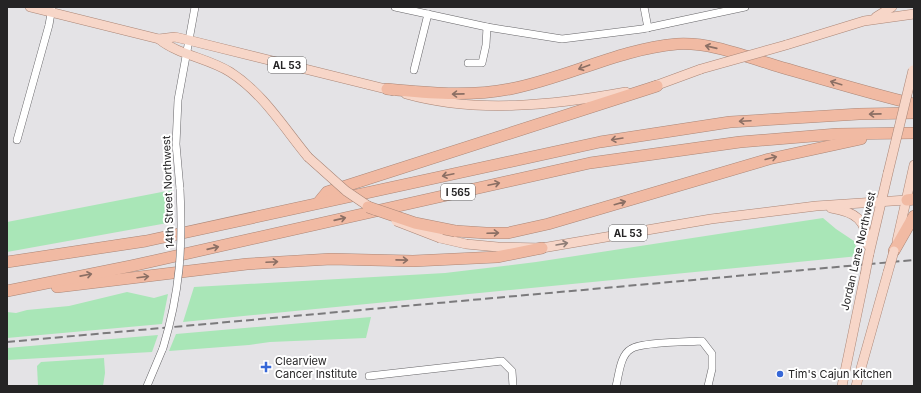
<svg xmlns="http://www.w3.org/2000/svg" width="921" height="393" font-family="Inter,sans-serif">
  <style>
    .green { fill: #a9e6b7 }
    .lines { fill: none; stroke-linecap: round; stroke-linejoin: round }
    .minor-casing { stroke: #666568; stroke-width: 8 }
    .major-casing { stroke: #aa8677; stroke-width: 10 }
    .highway-casing { stroke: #aa8677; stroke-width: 12 }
    .minor { stroke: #fff; stroke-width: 7 }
    .major { stroke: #f7d6c8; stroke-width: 9 }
    .highway { stroke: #f1baa3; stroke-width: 11 }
    .rail { stroke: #7b7a7c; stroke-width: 2; stroke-dasharray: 8 4; stroke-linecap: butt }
    .minor-bridge-casing { stroke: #666568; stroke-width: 8; stroke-linecap: butt }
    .major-bridge-casing { stroke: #aa8677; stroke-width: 10; stroke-linecap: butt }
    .highway-bridge-casing { stroke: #aa8677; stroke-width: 12; stroke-linecap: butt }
    .minor-bridge { stroke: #fff; stroke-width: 7 }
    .major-bridge { stroke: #f7d6c8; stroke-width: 9 }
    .highway-bridge { stroke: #f1baa3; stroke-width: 11 }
    .oneway { stroke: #8b6f64 }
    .oneway2 { stroke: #8e7d76 }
    .poi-dot { fill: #3667d7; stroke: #fff; stroke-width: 1.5 }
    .labels { text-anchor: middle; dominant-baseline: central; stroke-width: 4; stroke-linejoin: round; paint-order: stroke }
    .shield { fill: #fff; stroke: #666; stroke-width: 1 }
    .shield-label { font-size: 10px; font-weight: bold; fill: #252425 }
    .street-label { font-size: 11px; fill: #252425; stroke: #fff }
    .poi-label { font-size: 11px; fill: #252425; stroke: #fff; text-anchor: start }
  </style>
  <rect width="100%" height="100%" fill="#e4e3e6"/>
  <g class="green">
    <polygon points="172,190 173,222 7,252 7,222"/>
    <polygon points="823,218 836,229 854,241 859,256 183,322 194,287 445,273 536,262"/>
    <polygon points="127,292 154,298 168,294 162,324 7,338 7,312 16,313 27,310 69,306"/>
    <polygon points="371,317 366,338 270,342 249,345 169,351 176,334"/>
    <polygon points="158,335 152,352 7,360 7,348"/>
    <polygon points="104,358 105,373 103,386 38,386 37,366 41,362"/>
  </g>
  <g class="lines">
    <g class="minor-casing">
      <g id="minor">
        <polyline points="395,7 487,27 562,39 642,29 745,7"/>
        <polyline points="644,7 648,28"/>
        <polyline points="468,63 482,63 486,45 487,27"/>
        <polyline points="414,70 428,14"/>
        <polyline points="17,140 49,25 52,7"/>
        <polyline points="180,189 176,144 178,100 195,7"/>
        <polyline points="369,376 502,361 512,371 513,386"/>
        <polyline points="147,386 163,348"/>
        <path d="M 616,386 C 619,375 620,355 631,349 C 641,342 688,342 702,341 L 712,354 L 712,369 L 708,386"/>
      </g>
    </g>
    <g class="major-casing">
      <g id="major">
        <polyline points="30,7 159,39 175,37 188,40 394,91"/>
        <polyline points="876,17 892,7"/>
        <path d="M 159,39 C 178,55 208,58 230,72 C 263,93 284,128 308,157"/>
        <polyline points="786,45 864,21 914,14"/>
        <polyline points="652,87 701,69"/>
        <path d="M 406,94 C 477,114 554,105 626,92"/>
        <path d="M 831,208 C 856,212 866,220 868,245"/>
        <polyline points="440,238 466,244 498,247 542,248 711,219 816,206 907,200"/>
        <polyline points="897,241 914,165"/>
        <polyline points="869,254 888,173"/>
        <polyline points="842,386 865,275"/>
        <polyline points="856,386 888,272"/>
      </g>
    </g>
    <g class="highway-casing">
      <g id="highway">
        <path d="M 387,89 C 428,93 469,97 510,89 C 567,78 619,49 677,44 C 711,42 744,56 777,66 C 822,79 868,93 914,104"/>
        <polyline points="907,200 914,199"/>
        <polyline points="318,203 327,192 657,86"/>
        <polyline points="455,231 486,233 508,233 548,224 769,159 861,139"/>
        <polyline points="894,251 914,216"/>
        <polyline points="7,262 146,241 600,142 730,122 859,114 914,113"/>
        <polyline points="57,287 247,264 331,259 413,261 497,257 542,248"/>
        <polyline points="7,291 131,266 590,163 740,142 837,134 914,133"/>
      </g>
    </g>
    <use href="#minor" class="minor"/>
    <use href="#major" class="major"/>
    <use href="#highway" class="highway"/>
    <polyline class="rail" points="7,342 914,260"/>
    <g class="minor-bridge-casing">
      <path id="minor-bridge" d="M 163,348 C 180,292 183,247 180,189"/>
    </g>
    <g class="major-bridge-casing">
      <g id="major-bridge">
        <polyline points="701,69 786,45"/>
        <polyline points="308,157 346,191 374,210"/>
        <polyline points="888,173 913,70"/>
        <polyline points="396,221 440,238"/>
        <polyline points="888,272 894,251"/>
        <polyline points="865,275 869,254"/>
      </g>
    </g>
    <g class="highway-bridge-casing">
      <polyline id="highway-bridge" points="368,207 415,223 455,231"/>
    </g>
    <use href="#minor-bridge" class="minor-bridge"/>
    <use href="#major-bridge" class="major-bridge"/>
    <use href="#highway-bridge" class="highway-bridge"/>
  </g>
  <defs><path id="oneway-shaft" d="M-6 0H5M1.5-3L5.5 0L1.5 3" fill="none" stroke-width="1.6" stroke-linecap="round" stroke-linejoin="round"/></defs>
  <g class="oneway">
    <use href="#oneway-shaft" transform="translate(711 47) rotate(-167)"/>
    <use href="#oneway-shaft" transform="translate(584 67) rotate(160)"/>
    <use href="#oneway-shaft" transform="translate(836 83) rotate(-163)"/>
    <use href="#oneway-shaft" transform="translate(458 94) rotate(179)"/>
    <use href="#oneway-shaft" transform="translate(875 114) rotate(179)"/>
    <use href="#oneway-shaft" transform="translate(745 121) rotate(177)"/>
    <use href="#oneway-shaft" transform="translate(617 139) rotate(171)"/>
    <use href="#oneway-shaft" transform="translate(771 158) rotate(-14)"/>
    <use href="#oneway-shaft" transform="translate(448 175) rotate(168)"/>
    <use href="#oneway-shaft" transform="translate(494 184) rotate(-12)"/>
    <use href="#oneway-shaft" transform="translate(620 203) rotate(-16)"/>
    <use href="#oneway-shaft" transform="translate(340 219) rotate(-13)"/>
    <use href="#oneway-shaft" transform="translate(493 233) rotate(-2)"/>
    <use href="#oneway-shaft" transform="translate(213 248) rotate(-13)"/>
    <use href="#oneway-shaft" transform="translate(402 260) rotate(1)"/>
    <use href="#oneway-shaft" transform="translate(272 262) rotate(-3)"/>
    <use href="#oneway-shaft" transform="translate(86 275) rotate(-11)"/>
    <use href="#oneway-shaft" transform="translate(143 277) rotate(-7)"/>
  </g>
  <use class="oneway2" href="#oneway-shaft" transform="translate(562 244) rotate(-10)"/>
  <g class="poi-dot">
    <path d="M264 361h4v4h4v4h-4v4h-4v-4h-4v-4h4z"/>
    <circle cx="780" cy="374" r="4"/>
  </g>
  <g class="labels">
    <g class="shield">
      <rect x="268" y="57" width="38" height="16" rx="3"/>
      <rect x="441" y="184" width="34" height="16" rx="3"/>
      <rect x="609" y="225" width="38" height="16" rx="3"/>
    </g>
    <g class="shield-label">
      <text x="287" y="65">AL 53</text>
      <text x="458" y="192">I 565</text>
      <text x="628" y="233">AL 53</text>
    </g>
    <g class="street-label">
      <text transform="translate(168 192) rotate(-92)">14th Street Northwest</text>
      <text transform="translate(858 251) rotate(-77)">Jordan Lane Northwest</text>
    </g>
    <g class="poi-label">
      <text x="275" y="361">Clearview<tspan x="275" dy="13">Cancer Institute</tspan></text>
      <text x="788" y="374">Tim's Cajun Kitchen</text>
    </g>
  </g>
  <rect width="921" height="393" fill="none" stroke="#252425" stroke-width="16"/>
</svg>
